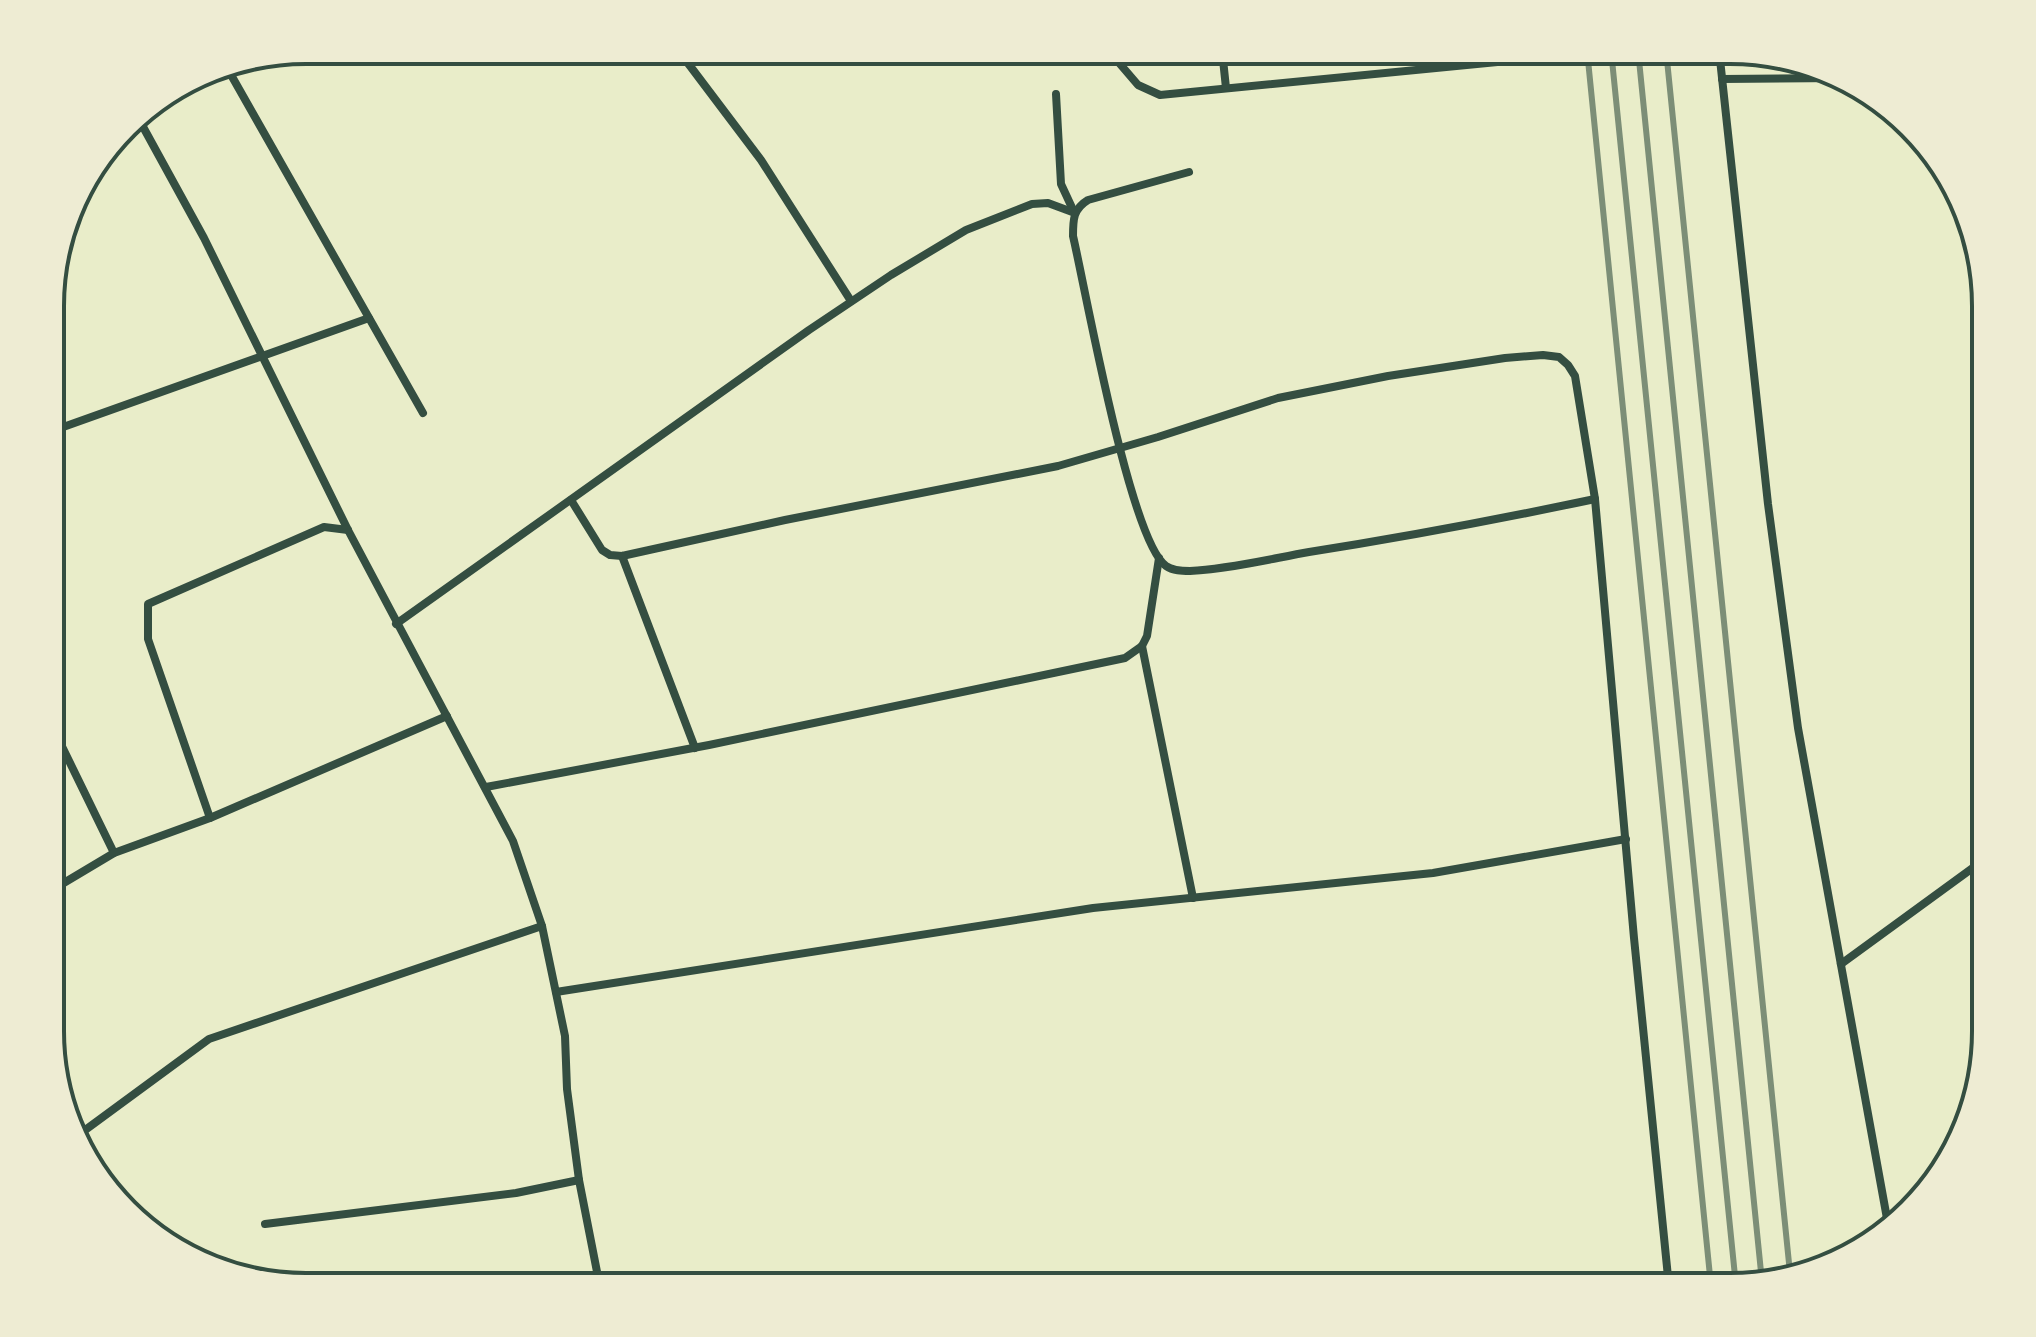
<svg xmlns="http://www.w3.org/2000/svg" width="2036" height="1337" font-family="'Asap Condensed',sans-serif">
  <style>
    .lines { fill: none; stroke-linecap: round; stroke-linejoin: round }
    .minor { stroke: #344e41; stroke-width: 8 }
    .rail { stroke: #7c8e77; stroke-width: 6 }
    .rim { fill: none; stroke: #344e41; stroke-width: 4 }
  </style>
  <rect width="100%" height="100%" fill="#e9edc9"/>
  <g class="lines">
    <g class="minor">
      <polyline points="678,50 761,160 851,301"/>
      <polyline points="1108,50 1138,85 1160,95 1539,58"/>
      <polyline points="1222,50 1226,88"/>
      <polyline points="1719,50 1768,504 1798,728 1888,1224"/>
      <polyline points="226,66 423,413"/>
      <polyline points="1722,79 1841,78"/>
      <polyline points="1056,94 1061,184 1074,212"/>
      <polyline points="136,114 204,238 348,530 513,841 542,926 565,1036 567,1089 579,1180 600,1287"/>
      <path d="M 1189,172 L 1088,200 C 1073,209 1073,220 1073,236 C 1086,292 1130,540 1166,566 C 1173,571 1182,571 1190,571 C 1229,569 1270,559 1309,552 C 1405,537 1500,519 1595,499"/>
      <polyline points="52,431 369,318"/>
      <polyline points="571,500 602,550 610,555 622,556 785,520 1058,466 1158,437 1278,398 1388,376 1505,358 1543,355 1559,357 1568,365 1575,376 1595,499 1634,938 1669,1287"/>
      <polyline points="622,556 695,748"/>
      <polyline points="396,624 809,330 891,275 966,230 1032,204 1048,203 1075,213"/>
      <polyline points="1142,646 1193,898"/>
      <polyline points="52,726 114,853"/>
      <polyline points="486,787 709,745 1125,658 1142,646 1147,636 1159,558"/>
      <polyline points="210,818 148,639 148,604 324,527 348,530"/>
      <polyline points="52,890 114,853 210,818 447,716"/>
      <polyline points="1841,964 1985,859"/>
      <polyline points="556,992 1093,908 1433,873 1626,839"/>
      <polyline points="77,1136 209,1039 542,926"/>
      <polyline points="265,1224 516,1193 579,1180"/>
    </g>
    <g class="rail">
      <polyline points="1587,50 1711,1286"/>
      <polyline points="1611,50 1736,1286"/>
      <polyline points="1638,50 1762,1282"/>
      <polyline points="1666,50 1790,1273"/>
    </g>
  </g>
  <path d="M0 0H2036V1337H0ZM306 64H1730A242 242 0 0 1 1972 306V1031A242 242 0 0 1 1730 1273H306A242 242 0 0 1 64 1031V306A242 242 0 0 1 306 64Z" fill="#eeecd3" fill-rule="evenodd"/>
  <path class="rim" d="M306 64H1730A242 242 0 0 1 1972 306V1031A242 242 0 0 1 1730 1273H306A242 242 0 0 1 64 1031V306A242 242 0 0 1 306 64Z"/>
</svg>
